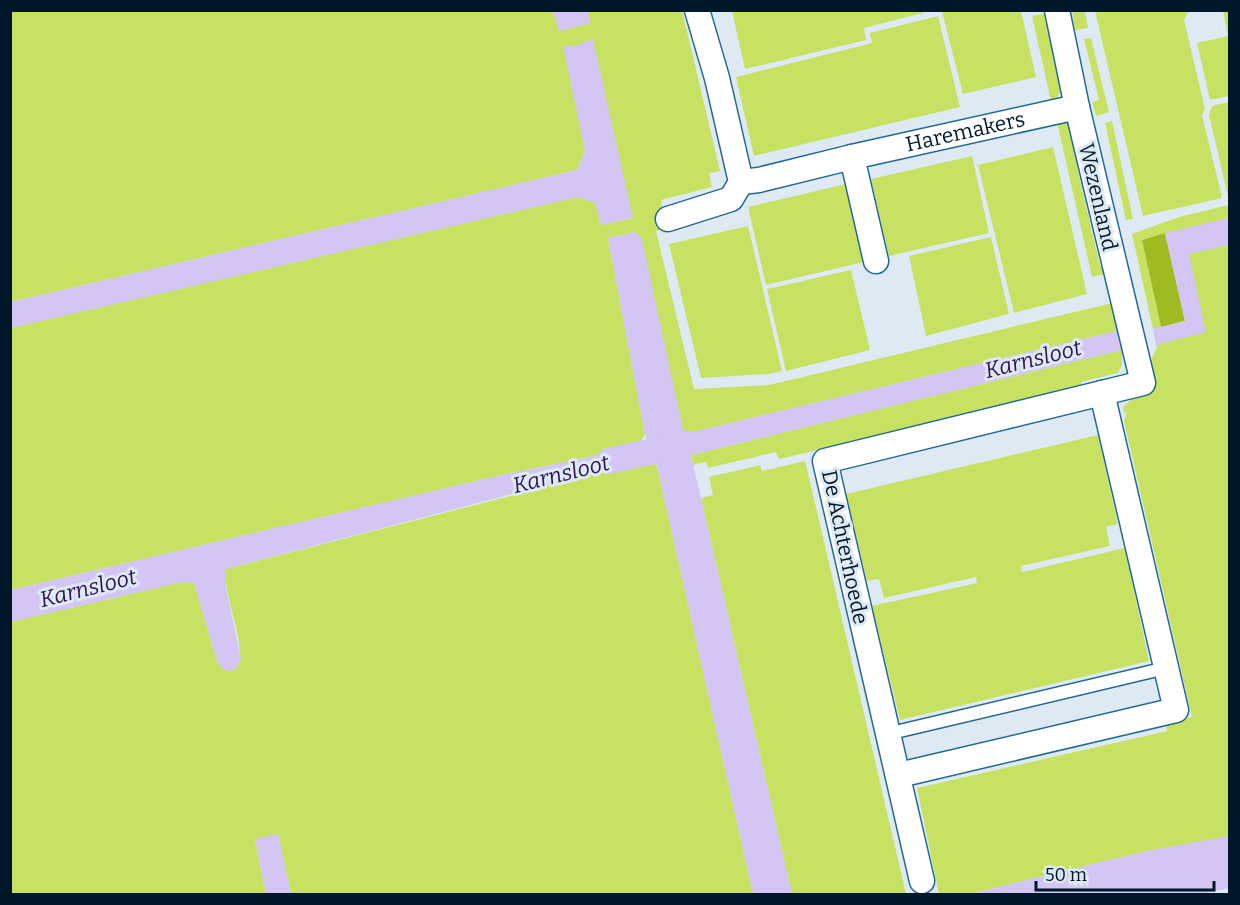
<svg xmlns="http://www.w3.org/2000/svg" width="1240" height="905" font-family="Bitter,serif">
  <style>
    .green { fill: #c7e263 }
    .forest { fill: #a0bb21 }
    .water { fill: #d4c5f4 }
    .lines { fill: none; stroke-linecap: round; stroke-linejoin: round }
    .canal { stroke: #d4c5f4; stroke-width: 26 }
    .lane-casing { stroke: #236994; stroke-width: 15 }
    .street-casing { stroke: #236994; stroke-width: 27 }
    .lane { stroke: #fff; stroke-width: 12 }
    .street { stroke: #fff; stroke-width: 24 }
    .labels { text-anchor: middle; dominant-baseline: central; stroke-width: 6; stroke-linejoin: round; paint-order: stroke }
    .street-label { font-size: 21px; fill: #00182a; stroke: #ddeaf4 }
    .water-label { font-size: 22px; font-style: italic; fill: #341359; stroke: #ddeaf4 }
  </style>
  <rect width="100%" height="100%" fill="#ddeaf4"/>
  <g class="green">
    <polygon points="553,10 559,31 590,23 587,11 682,10 720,171 709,173 712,187 661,200 666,227 656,231 694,389 769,385 1112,303 1117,331 684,434 636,232 608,238 645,434 641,442 604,454 502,475 11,590 10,328 578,197 595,203 601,225 633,218 575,46 564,46 585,151 577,170 11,302 11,11"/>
    <polygon points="732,11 732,10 925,11 923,13 864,28 866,40 745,69"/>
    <polygon points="942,11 1021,11 1036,77 963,94"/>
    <polygon points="1072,11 1085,11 1088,28 1075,30"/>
    <polygon points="1095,11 1189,11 1184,20 1205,109 1202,115 1222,198 1143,216"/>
    <polygon points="1223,11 1229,11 1229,96 1210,100 1197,43 1228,36"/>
    <polygon points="1049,13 1063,88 1055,100 1051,101 1032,16"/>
    <polygon points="938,16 960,107 754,156 736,77 872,43 870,33"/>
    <polygon points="1091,38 1109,112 1096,116 1092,102 1099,100 1084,39"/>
    <polygon points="1229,102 1230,195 1228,196 1209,115 1212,106"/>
    <polygon points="1112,121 1133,219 1126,220 1105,123"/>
    <polygon points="1057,122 1067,122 1073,129 1083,161 1076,163 1100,266 1106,265 1108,273 1092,277"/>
    <polygon points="1053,147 1087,294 1014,313 978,165"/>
    <polygon points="972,156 989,233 889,256 871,179"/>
    <polygon points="850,183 868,261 766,285 748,207"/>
    <polygon points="1229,205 1229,218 1142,240 1161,327 1153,329 1132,234 1179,217"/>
    <polygon points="1229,225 1229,878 1220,838 1147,851 970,894 939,894 917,788 1167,731 1166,723 1192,717 1124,421 1127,412 1124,413 1123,407 1134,398 1157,347 1156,345 1195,326 1173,237"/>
    <polygon points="748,226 782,371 769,374 701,378 669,244"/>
    <polygon points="991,237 1009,314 926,336 909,256"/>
    <polygon points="851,270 870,350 786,371 767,289"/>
    <polygon points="1122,350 1122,365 1118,373 1081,382 1082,389 779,459 776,452 708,468 706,462 693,465 691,455"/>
    <polygon points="1098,435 1118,524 1106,527 1110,546 1021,566 1022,572 1125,548 1149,661 900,720 872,606 977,583 976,577 884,598 879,579 867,581 846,494"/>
    <path d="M 645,457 L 657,466 L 753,894 L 291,894 L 278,835 L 255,840 L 266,894 L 11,894 L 10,622 L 182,582 L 194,583 L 218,664 L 238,666 C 245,646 230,611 227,589 C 226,583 226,576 226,569 L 533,490 L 607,466 Z"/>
    <polygon points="805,461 808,473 906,894 792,894 701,498 713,495 709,477 760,465 762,471"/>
  </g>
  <polygon class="forest" points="1165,233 1185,321 1161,327 1142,240"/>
  <g class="water">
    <polygon points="553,11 587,11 591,23 559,31"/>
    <polygon points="593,39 633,218 601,225 595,203 578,197 11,328 11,302 577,170 585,151 563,46 575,46"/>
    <polygon points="1229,218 1229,245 1189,254 1206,332 1156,345 1153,329 1185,321 1165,233"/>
    <polygon points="636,232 642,239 684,434 1117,331 1122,350 691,455 792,894 753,894 657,466 645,434 608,238"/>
    <path d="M 641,442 L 645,457 C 506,497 366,532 226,569 L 226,588 L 241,659 L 235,670 L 226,671 L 218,664 L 194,583 L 182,582 L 11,622 L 11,590 L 502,475 L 604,454 Z"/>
    <polygon points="278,834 291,894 266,894 255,839"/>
    <polygon points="1229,836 1229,888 1201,894 970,894 1147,851"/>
  </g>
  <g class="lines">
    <polyline class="canal" points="609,461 685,444"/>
    <g class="lane-casing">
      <polyline id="lane" points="887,734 1166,668"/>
    </g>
    <g class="street-casing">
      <g id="street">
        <polyline points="852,157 876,261"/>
        <path id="s1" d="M 741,182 L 759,180 L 852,157 L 1077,107"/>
        <polyline points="668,219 731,199 741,182 717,78 697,10"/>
        <polyline points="899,775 1176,710 1102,393"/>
        <polyline points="922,881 825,461 1143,383 1077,107 1057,10"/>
      </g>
    </g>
    <use href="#lane" class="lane"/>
    <use href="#street" class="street"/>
  </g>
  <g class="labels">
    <g class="street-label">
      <text stroke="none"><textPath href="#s1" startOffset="230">Haremakers</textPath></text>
      <text transform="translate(1098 197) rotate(77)">Wezenland</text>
      <text transform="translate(845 547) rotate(78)">De Achterhoede</text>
    </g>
    <g class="water-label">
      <text transform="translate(1033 359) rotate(-14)">Karnsloot</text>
      <text transform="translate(561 474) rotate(-14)">Karnsloot</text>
      <text transform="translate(88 588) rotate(-14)">Karnsloot</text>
    </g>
  </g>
  <rect width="1240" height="905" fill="none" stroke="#00182a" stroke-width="24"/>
  <path d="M1036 881v9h178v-9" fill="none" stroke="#00182a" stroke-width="3"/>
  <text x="1045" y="881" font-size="18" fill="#00182a" stroke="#ddeaf4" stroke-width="4.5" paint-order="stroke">50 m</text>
</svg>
